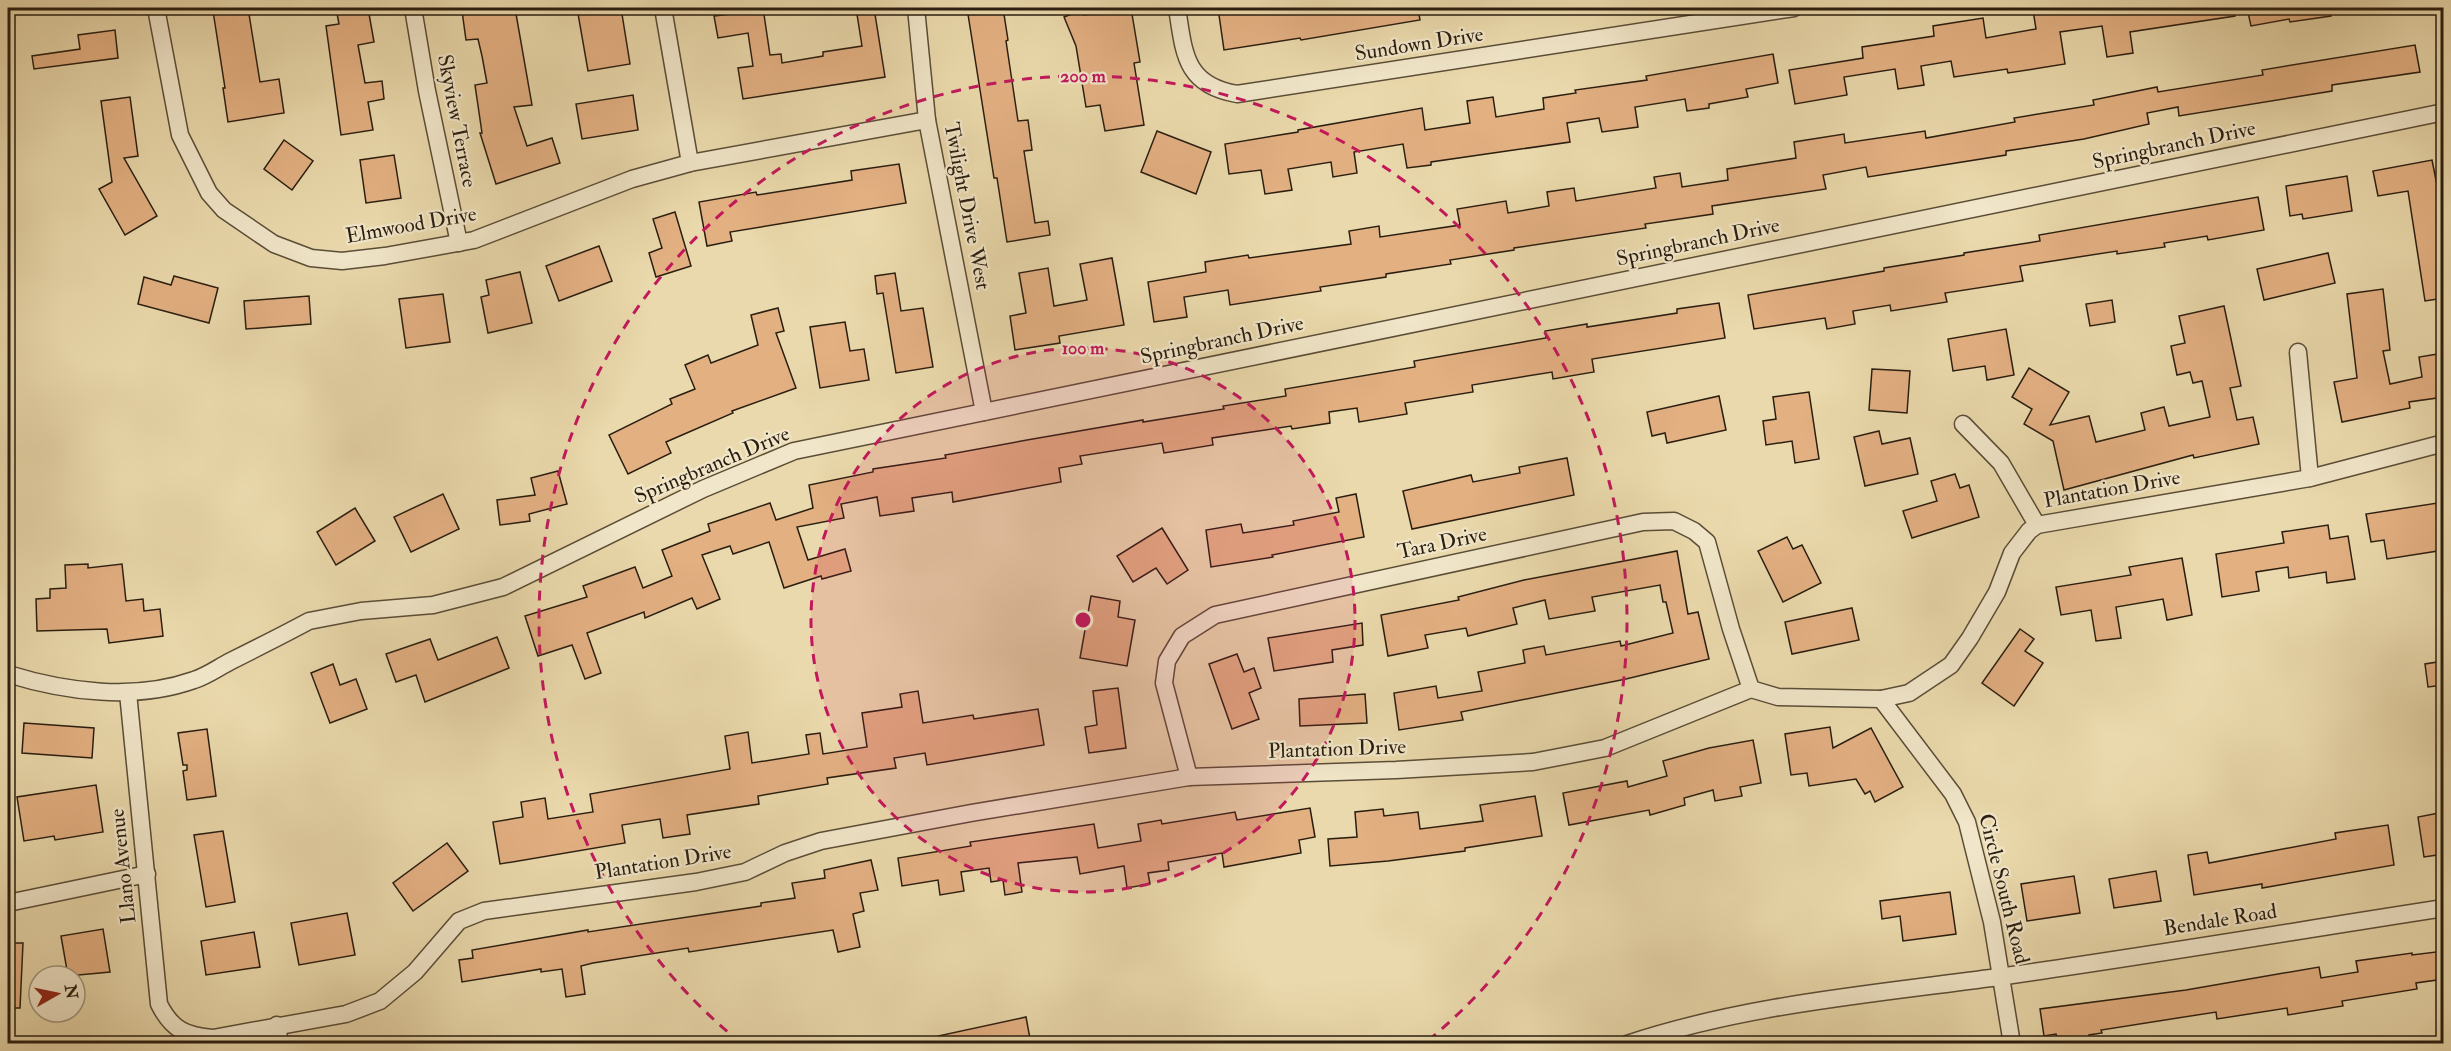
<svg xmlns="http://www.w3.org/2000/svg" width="2451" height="1051" font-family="'IM FELL Double Pica',serif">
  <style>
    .building { fill: #e3b082; stroke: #2a1e10; stroke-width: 1.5 }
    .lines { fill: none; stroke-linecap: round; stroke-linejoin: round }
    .minor-casing { stroke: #5a4d37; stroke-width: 19 }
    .minor { stroke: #f1e6c9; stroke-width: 16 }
    .ring { fill: none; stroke: #c2185b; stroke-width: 3; stroke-dasharray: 10 8 }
    .labels { text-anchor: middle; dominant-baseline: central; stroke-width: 4.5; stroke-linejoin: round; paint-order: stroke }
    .street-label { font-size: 21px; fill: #2a1e10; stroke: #f1e6c9 }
    .centre { fill: #c2185b; stroke: #f1e6c9; stroke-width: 3 }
    .ring-label { font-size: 18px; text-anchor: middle; font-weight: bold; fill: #c2185b; stroke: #f1e6c9; stroke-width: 4.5; stroke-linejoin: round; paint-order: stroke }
  </style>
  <rect width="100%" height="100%" fill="#ead9ac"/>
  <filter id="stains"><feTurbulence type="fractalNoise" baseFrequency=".00333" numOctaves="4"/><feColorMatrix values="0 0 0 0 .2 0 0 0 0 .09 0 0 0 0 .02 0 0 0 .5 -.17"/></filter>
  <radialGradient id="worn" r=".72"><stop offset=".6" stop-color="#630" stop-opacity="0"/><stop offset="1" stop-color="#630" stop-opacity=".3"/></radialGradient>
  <g class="building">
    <polygon points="237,8 248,8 260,82 279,79 284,113 228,122 223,88 225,88 213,11"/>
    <polygon points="336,8 368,8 374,42 358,45 365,83 382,81 384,99 368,102 373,130 341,135 326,26 339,24"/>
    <polygon points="485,8 515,8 532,105 514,107 527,146 552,138 560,163 496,184 480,133 482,133 475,85 487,83 482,56 478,39 466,40 462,11"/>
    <polygon points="577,8 621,8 630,64 588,71"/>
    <polygon points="729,8 763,8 770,55 781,54 782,63 823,56 823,52 862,46 856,8 874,8 885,77 743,99 738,68 753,66 748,33 718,38 714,16 730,14"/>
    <polygon points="967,8 1003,8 1008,40 1006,41 1018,121 1028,120 1032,150 1024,151 1035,223 1048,221 1050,235 1007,242 997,178 994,178"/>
    <polygon points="1131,8 1140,62 1134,63 1144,125 1105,131 1100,105 1086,107 1076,46 1064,17 1082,10 1084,15"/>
    <polygon points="1218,8 1418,8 1420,20 1301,40 1300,38 1224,50"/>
    <polygon points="2048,8 2234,8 2235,16 2130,32 2133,53 2107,57 2102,26 2060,32 2065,64 2008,73 2007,69 1954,77 1951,61 1921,66 1924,85 1898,89 1895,69 1844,77 1847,95 1795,104 1789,70 1863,58 1862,47 1934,36 1933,26 1983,18 1986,38 2036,29 2033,10"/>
    <polygon points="2247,8 2330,8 2331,16 2290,22 2289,19 2251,26"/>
    <polygon points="115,30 118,58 34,69 32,56 80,49 78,35"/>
    <polygon points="2415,45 2420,72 2332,85 2332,91 2179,116 2178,107 2147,113 2149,124 2084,139 2006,151 2006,155 1868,177 1866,167 1823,175 1826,189 1712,206 1713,214 1645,224 1646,228 1514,248 1514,250 1450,260 1451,264 1386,274 1386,277 1320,287 1321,291 1230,305 1228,290 1184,297 1187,317 1154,322 1148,282 1206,272 1205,262 1248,255 1249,258 1351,244 1349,231 1379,226 1380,237 1460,225 1457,209 1506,201 1508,213 1549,206 1547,192 1574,188 1576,201 1656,188 1654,177 1680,173 1682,187 1728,180 1727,169 1796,158 1794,142 1844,134 1845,143 1925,131 1926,138 2015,122 2014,118 2094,105 2093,100 2157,87 2158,92 2263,75 2262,70"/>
    <polygon points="1773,54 1778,83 1746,89 1748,97 1709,104 1709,108 1687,111 1685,99 1635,107 1638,127 1602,132 1599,118 1567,123 1570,142 1431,162 1431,165 1407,168 1403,144 1354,152 1357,173 1333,177 1331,162 1288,169 1292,190 1265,194 1261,170 1229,174 1225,144 1298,132 1298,130 1422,108 1425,130 1470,123 1467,101 1493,97 1496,117 1544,109 1543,98 1576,93 1575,90 1647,80 1646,76"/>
    <polygon points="633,95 638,130 582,139 576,104"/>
    <polygon points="130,97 138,156 124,158 157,216 125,235 99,189 112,182 101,101"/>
    <polygon points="1157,131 1211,152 1196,194 1141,172"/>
    <polygon points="284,140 313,161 292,190 264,169"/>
    <polygon points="394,155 401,198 366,203 360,160"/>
    <polygon points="2432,160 2444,220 2444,298 2425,301 2408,191 2378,196 2373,171"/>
    <polygon points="899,164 906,203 730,232 732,241 707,246 699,202 756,192 757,195 852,180 851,171"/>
    <polygon points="2347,176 2352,211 2303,219 2302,214 2290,216 2286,186"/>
    <polygon points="2258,197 2264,230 2208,240 2207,236 2164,243 2165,247 2117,254 2117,251 2020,266 2023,281 1945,293 1947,302 1891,311 1890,305 1853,311 1855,324 1827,329 1825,318 1754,329 1748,295 1884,271 1884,268 1964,255 1964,253 2040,241 2039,235"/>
    <polygon points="675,212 691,266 656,277 649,253 662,248 653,219"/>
    <polygon points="599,246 612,281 559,301 546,266"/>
    <polygon points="2328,253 2335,283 2264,300 2257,269"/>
    <polygon points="1112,258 1124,325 1059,336 1060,343 1015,350 1010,316 1026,313 1019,273 1048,268 1054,306 1087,300 1080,264"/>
    <polygon points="520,272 532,323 488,333 481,297 489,295 486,280"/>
    <polygon points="895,273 901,311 923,308 933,367 896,373 883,293 877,294 875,276"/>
    <polygon points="174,276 218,288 209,323 138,304 144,277 171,285"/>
    <polygon points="2383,289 2390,350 2383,351 2390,384 2422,377 2419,357 2444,353 2444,397 2409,402 2410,408 2342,422 2334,382 2357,378 2347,294"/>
    <polygon points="443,294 450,342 406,348 399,299"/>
    <polygon points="309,296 311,324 246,329 244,301"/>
    <polygon points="2112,300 2115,322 2090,326 2086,304"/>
    <polygon points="1719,303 1725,338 1592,359 1594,372 1553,379 1552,372 1472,385 1473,392 1405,403 1407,414 1359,422 1357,408 1329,412 1330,423 1292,429 1291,426 1212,438 1213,445 1164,453 1162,443 1080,456 1082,464 1059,468 1061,482 953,502 952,492 912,498 914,511 880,516 877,497 841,504 844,518 797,527 808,560 845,549 851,571 822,579 821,576 784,588 769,542 733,554 730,546 702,555 720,599 697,609 692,598 645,618 644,612 587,633 601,673 585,679 572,645 538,656 525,616 587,597 583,586 635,567 643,588 672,576 662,550 710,531 708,524 770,503 776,520 813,508 809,485 873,472 873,469 946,458 945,455 1027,440 1143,420 1143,422 1224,409 1223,406 1286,396 1285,389 1415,367 1414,361 1546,338 1545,331 1587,324 1587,327 1677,313 1677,309"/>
    <polygon points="2224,306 2241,386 2230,388 2237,420 2253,417 2259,444 2194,458 2193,455 2064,490 2053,441 2024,424 2032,409 2012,397 2029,368 2069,392 2050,425 2089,416 2096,442 2145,430 2141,413 2164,407 2169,426 2210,417 2202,381 2193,383 2190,372 2177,375 2171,346 2185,343 2179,316"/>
    <polygon points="778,308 784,331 776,333 796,388 732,411 733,413 666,442 671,453 628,474 609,435 672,404 670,399 695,389 685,365 708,355 711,363 758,345 751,315"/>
    <polygon points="845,322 850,351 864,349 869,380 820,388 810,327"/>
    <polygon points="2006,329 2014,375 1987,380 1985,366 1953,371 1948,339"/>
    <polygon points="1872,369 1910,371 1907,413 1869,410"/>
    <polygon points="1809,392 1819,459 1795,463 1792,441 1766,445 1763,421 1776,419 1773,397"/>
    <polygon points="1719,396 1726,430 1667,443 1665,433 1652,436 1647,412"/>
    <polygon points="1879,431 1882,444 1910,438 1918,474 1865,486 1854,437"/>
    <polygon points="1567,458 1574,495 1412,529 1403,491 1471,475 1473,482 1520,473 1519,467"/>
    <polygon points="558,471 567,504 529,514 530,521 500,525 497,500 535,495 531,478"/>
    <polygon points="1955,474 1960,488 1969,485 1979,517 1912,538 1903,511 1937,501 1931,481"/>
    <polygon points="443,494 459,529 411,552 394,517"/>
    <polygon points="1356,494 1364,537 1272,555 1273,557 1211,567 1206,530 1241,524 1243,533 1294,525 1293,521 1339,512 1336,498"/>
    <polygon points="2444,502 2444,550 2387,559 2384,540 2371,542 2366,514"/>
    <polygon points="355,508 375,541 336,565 317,532"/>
    <polygon points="2328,525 2330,539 2348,536 2355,579 2327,583 2326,572 2289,578 2288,567 2256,572 2259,591 2222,597 2216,554 2284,543 2282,532"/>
    <polygon points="1162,528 1188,570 1167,584 1156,568 1133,582 1117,556"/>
    <polygon points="1787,537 1793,549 1802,545 1821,583 1783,602 1758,551"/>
    <polygon points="1677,551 1688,614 1698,612 1709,659 1626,679 1461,712 1463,720 1399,730 1394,693 1436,686 1438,698 1482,691 1478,672 1525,663 1523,650 1544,646 1546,655 1620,641 1621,646 1673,633 1666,602 1663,602 1660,585 1592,597 1595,611 1549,619 1545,600 1513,608 1517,624 1468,636 1466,628 1425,635 1428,648 1388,656 1381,615 1459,600 1458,597 1524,580"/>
    <polygon points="2182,558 2192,615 2167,620 2163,599 2116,607 2121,638 2096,641 2091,610 2061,615 2056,587 2131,575 2129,567"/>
    <polygon points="88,564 88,568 122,564 126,601 143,599 144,611 160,609 163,636 109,643 107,629 37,631 36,599 50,598 50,589 66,588 65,565"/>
    <polygon points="1091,596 1120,601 1118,617 1135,620 1127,666 1080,658"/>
    <polygon points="1852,608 1859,640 1792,654 1785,622"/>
    <polygon points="1362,623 1363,645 1332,650 1333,662 1274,671 1268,638"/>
    <polygon points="2020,629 2034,639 2025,651 2043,663 2014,706 1982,683"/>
    <polygon points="497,637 509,668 425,702 416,675 396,682 386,654 430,639 438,660"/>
    <polygon points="1237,654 1244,672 1254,668 1261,688 1249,693 1259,719 1232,729 1209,664"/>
    <polygon points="2444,661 2444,685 2428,687 2425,664"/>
    <polygon points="333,664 340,685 356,679 367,709 330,723 311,673"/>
    <polygon points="1118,688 1126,748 1089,753 1085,727 1097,725 1093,691"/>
    <polygon points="918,691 923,723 973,715 974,719 1038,709 1044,745 927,765 925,753 894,758 896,768 827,778 828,784 758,796 759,804 687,815 690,834 663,838 660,819 622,825 625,843 500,864 493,822 523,817 521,802 545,798 548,819 593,812 590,794 730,769 725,736 748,732 752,763 809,754 806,735 820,733 823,754 867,747 862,713 902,707 900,694"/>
    <polygon points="1365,694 1367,723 1300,726 1299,699"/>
    <polygon points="24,723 94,728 92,758 22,753"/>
    <polygon points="1830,727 1833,748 1871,728 1903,787 1875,802 1870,791 1865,794 1856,779 1809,786 1807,773 1791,775 1785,734"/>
    <polygon points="207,729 216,796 187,800 183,771 187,770 187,765 183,765 178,733"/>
    <polygon points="1753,740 1761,783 1740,787 1742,796 1715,801 1713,790 1684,798 1685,805 1650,815 1649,810 1569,825 1563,793 1627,781 1628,787 1667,776 1663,761 1709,748"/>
    <polygon points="96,785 103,832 55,840 54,836 24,841 17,797"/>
    <polygon points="1535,796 1542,836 1465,848 1465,851 1388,861 1330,866 1328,839 1357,837 1355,812 1383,809 1384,816 1418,812 1420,829 1483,821 1480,805"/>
    <polygon points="1310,808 1315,837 1299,840 1301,853 1224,867 1222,853 1168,862 1169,870 1148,873 1150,884 1127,888 1124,866 1080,874 1077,857 1018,863 1022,892 1005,895 1003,880 991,882 989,868 961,872 964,891 940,895 938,880 902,886 898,858 971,846 970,842 1094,824 1098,848 1141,841 1138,824 1161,820 1162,824 1235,812 1237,820"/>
    <polygon points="2444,812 2444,854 2424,857 2418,817"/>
    <polygon points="2388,825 2394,865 2262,888 2262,884 2194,895 2188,855 2207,852 2209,863 2336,839 2335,833"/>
    <polygon points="223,831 235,902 206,907 194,835"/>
    <polygon points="447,843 468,871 413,911 393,883"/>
    <polygon points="871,860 878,890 860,893 864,911 853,914 860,947 838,952 833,930 689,952 688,948 593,963 581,966 585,994 566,997 562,969 541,972 541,969 462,982 459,960 473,958 472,950 588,930 588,932 761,906 761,903 795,898 792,883 825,878 824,870"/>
    <polygon points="2156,871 2161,901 2114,908 2109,879"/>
    <polygon points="2074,876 2080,913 2027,921 2021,884"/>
    <polygon points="1950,892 1956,934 1903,941 1900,916 1882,919 1880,901"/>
    <polygon points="347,913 355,955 299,965 291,923"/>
    <polygon points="103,929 110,972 68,976 61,936"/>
    <polygon points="254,932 260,967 206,975 201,941"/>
    <polygon points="8,943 23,943 20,1008 8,1008"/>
    <polygon points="2444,951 2444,979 2416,983 2417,989 2342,1001 2343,1006 2288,1015 2287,1008 2217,1019 2216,1012 2101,1030 2102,1033 2089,1035 2090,1042 2077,1044 2058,1044 2056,1034 2044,1036 2040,1009 2186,990 2319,967 2321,978 2358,972 2356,961 2412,953 2412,955"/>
    <polygon points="1026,1017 1031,1044 939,1044 938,1036"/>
  </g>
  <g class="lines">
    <g class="minor-casing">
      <g id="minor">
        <polyline points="156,8 180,135 209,193 224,210 274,244 311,258 342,261 385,256 474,240 632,179 690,163 927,120"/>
        <polyline points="413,8 427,91 459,243"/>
        <polyline points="663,8 690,163"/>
        <polyline points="916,8 927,120 984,412"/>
        <path d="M 1177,8 C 1184,52 1184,85 1237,94 L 1794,8"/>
        <polyline points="2298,352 2310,478"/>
        <polyline points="1963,424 2001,463 2037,525"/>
        <path d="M 8,674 C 66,692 135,701 194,680 C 207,676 219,667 231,661 C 257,648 283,635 309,621 L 361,611 L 433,605 L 503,587 L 703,489 L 794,451 L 2444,112"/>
        <path d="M 128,693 L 159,1004 C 172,1030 186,1036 213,1038 L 346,1014 L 380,1001 L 415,972 L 459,921 L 484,911 L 696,882 L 745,872 L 785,853 L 821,841 L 971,813 L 1189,777 L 1396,770 L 1533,762 L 1605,748 L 1751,689 L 1778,697 L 1881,699 L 1909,693 L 1951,665 L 1970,638 L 1997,592 L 2012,553 L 2029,531 L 2037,525 L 2310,478 L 2444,443"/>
        <polyline points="1881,699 1953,794 1967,822 1992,922 2012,1044"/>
        <polyline points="1189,777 1164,683 1167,661 1182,636 1215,615 1643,522 1674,521 1694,531 1707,542 1731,629 1751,689"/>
        <polyline points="8,903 147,874"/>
        <polyline points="277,1025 280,1044"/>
        <path d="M 1627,1044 C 1747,1004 1875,994 1998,977 C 2147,956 2295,931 2444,908"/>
      </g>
    </g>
    <use href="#minor" class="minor"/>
  </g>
  <circle cx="1083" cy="620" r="272" fill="#c2185b" fill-opacity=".12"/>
  <g class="ring">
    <circle cx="1083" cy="620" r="272"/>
    <path d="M741 1043A544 544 0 1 1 1425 1043"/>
  </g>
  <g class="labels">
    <g class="street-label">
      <text transform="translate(1419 44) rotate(-9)">Sundown Drive</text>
      <text transform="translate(457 121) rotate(79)">Skyview Terrace</text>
      <text transform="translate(2174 145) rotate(-12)">Springbranch Drive</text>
      <text transform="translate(967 206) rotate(79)">Twilight Drive West</text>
      <text transform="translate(411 225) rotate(-10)">Elmwood Drive</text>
      <text transform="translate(1698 242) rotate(-12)">Springbranch Drive</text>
      <text transform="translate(1222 340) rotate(-12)">Springbranch Drive</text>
      <text transform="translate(712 465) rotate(-23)">Springbranch Drive</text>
      <text transform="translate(2112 489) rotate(-10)">Plantation Drive</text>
      <text transform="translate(1442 543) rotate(-12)">Tara Drive</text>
      <text transform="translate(1337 749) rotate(-2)">Plantation Drive</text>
      <text transform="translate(663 862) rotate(-9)">Plantation Drive</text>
      <text transform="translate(123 866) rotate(-96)">Llano Avenue</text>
      <text transform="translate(2004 889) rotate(76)">Circle South Road</text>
      <text transform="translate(2220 920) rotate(-9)">Bendale Road</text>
    </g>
  </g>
  <circle cx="1083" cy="620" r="9" class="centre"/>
  <g class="ring-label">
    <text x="1083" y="82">200 m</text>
    <text x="1083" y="354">100 m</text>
  </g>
  <rect width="2451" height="1051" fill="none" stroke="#ead9ac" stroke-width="30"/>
  <rect x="9" y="9" width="2433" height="1033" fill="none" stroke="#2a1e10" stroke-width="3"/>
  <rect x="15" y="15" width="2421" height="1021" fill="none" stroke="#2a1e10" stroke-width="1.5"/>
  <g transform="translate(57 994) rotate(81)"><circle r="28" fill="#f1e6c9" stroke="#a1967f" stroke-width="1.5"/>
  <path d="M0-4.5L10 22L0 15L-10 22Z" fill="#8f2418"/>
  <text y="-9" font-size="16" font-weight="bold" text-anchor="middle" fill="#2a1e10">N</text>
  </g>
  <rect width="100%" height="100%" filter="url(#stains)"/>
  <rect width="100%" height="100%" fill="url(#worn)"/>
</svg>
